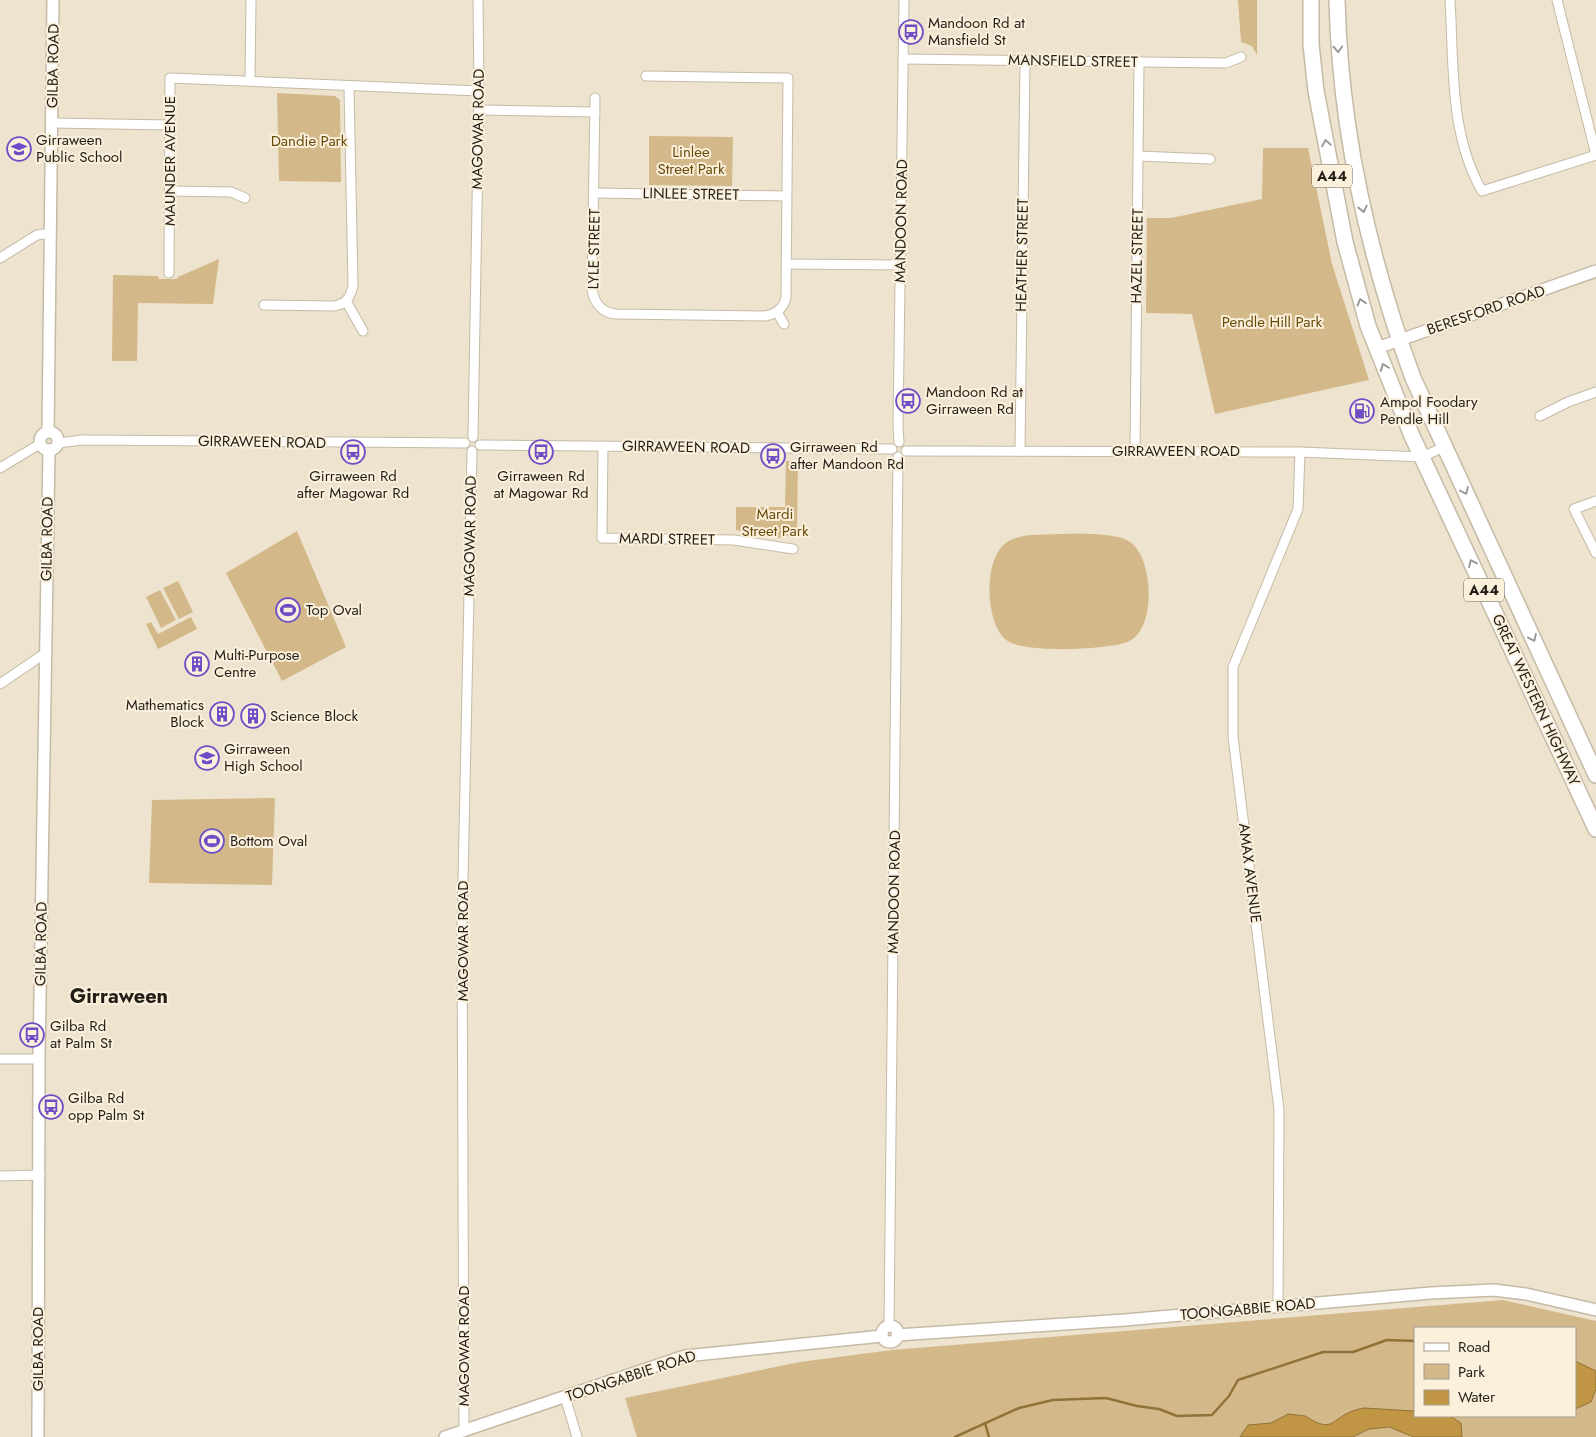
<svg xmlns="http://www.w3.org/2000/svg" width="1596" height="1437" font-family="Jost,sans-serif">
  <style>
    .green { fill: #d3b98a; fill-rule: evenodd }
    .water { fill: #c09645; stroke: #917238 }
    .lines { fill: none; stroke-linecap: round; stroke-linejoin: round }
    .stream { stroke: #917238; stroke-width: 2.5 }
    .street-casing { stroke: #c5baa6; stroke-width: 11 }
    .secondary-casing { stroke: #c5baa6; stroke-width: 14 }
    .highway-casing { stroke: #c5baa6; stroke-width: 18 }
    .street { stroke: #fff; stroke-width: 9 }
    .secondary { stroke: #fff; stroke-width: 11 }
    .highway { stroke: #fff; stroke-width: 15 }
    .oneway { stroke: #9c9a97 }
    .labels { text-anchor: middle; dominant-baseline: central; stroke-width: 4; stroke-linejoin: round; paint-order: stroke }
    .shield { fill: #fbf0db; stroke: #645e52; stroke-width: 1 }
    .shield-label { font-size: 14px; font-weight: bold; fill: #231f18 }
    .poi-label { font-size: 15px; fill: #231f18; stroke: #fbf0db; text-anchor: start }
    .street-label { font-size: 15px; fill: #231f18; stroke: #fbf0db }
    .park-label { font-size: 15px; fill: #694c0c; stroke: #fbf0db }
    .district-label { font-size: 20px; font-weight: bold; fill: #231f18; stroke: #fbf0db }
  </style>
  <rect width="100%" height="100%" fill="#eee3ce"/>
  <g class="green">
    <polygon points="1238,0 1257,0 1257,55 1252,46 1241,42"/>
    <polygon points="277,93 335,96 340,100 341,182 279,181"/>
    <polygon points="649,136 733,137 732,186 649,185"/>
    <polygon points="1263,148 1308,148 1332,264 1369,380 1215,414 1192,314 1146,313 1147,218 1171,218 1262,199"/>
    <polygon points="219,259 213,304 138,303 137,361 112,361 113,275 158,276 159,279 177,279 178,277"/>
    <polygon points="786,461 798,461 797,533 779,538 736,530 736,507 785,507"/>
    <polygon points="297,531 346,647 282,681 226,573"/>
    <path d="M 1059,534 C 1076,534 1116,532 1130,542 C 1154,558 1157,631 1127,642 C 1107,650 1020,654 1005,639 C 985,621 983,558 1007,542 C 1021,533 1043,535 1059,534 Z"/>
    <polygon points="178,581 193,612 179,619 163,588"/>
    <polygon points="160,590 176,620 161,628 146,597"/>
    <polygon points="191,617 197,629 158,649 146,624 151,622 158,634"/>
    <polygon points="275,798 272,885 149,883 152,800"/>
    <path d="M 1503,1300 L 1596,1321 L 1596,1437 L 637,1437 L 625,1398 L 800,1362 L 892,1350 ZM 1415,1328 L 1575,1328 L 1575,1416 L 1415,1416 Z"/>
  </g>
  <g class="water">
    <polygon points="1575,1361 1596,1371 1596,1389 1591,1402 1575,1409"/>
    <path d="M 1364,1408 L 1415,1411 L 1415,1416 L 1450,1416 L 1461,1423 L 1462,1437 L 1414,1437 L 1389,1427 L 1369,1429 L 1353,1437 L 1240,1437 L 1248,1425 L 1271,1423 L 1288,1414 L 1305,1416 C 1338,1437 1329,1414 1364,1408 Z"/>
  </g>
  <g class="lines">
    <g class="stream">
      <polyline points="985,1423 989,1437"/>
      <polyline points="955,1437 1019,1408 1053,1400 1106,1398 1137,1406 1159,1409 1177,1416 1212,1415 1229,1396 1238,1380 1323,1352 1353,1352 1387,1340 1415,1341"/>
    </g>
    <g class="street-casing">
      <g id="street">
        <path d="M 1450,0 C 1454,64 1449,134 1482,191 L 1596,155"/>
        <polyline points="1557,0 1596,155"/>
        <polyline points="903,59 1226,63 1241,57"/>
        <polyline points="250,80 251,0"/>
        <path d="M 595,98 L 592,289 C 594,303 602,313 616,314 L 765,316 C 776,314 784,308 786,297 L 788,78 L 646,76"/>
        <polyline points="479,110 595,112"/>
        <polyline points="52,123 170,125"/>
        <polyline points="1139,156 1210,159"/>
        <polyline points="170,191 231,192 245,198"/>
        <polyline points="595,193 786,196"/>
        <polyline points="0,258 37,235 50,233"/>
        <polyline points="786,264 901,265"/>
        <polyline points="169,273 170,78 479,91"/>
        <polyline points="346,301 363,331"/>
        <path d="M 264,305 L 334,306 C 346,304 350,298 353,286 L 349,87"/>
        <polyline points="777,312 784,324"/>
        <polyline points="1540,416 1568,402 1596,392"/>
        <polyline points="473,437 479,91 478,0"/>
        <polyline points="899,442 898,425 904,0"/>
        <polyline points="58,443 82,440 465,443"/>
        <polyline points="480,445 892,449"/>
        <polyline points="603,446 602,538 734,540 793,549"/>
        <polyline points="906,451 1300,452 1422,457 1444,447"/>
        <polyline points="1020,451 1025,60"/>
        <polyline points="1135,451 1139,61"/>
        <polyline points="0,468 40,444"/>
        <polyline points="1596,501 1574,509 1596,553"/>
        <polyline points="0,684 44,654"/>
        <polyline points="0,1059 39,1059"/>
        <polyline points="0,1176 40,1175"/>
        <polyline points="1278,1306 1279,1110 1233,737 1233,667 1298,509 1300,452"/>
        <polyline points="889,1327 898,457"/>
        <polyline points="565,1397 577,1437"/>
        <polyline points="464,1430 462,928 472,451"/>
      </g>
    </g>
    <g class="secondary-casing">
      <g id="secondary">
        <polyline points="1377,348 1596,271"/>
        <polyline points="48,432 53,0"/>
        <circle cx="49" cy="441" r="9"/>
        <circle cx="890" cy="1334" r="8"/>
        <polyline points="897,1335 1125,1320 1431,1293 1494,1290 1526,1294 1596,1310"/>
        <polyline points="38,1437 39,1059 49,450"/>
        <polyline points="445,1437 685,1356 882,1336"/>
      </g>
    </g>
    <g class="highway-casing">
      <g id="highway">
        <polyline points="1311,0 1311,44 1316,91 1345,242 1368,326 1412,436 1596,829"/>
        <path d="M 1337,0 C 1340,131 1368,255 1413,378 L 1596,775"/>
      </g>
    </g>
    <use href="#street" class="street"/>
    <use href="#secondary" class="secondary"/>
    <use href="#highway" class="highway"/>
  </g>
  <defs><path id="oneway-chevron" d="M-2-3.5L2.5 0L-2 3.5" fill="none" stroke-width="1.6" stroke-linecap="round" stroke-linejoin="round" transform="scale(1.25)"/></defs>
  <g class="oneway">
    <use href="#oneway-chevron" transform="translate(1338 49) rotate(87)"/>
    <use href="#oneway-chevron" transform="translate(1326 143) rotate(-100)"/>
    <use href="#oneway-chevron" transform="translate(1363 209) rotate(77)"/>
    <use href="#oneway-chevron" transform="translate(1361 302) rotate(-107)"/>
    <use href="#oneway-chevron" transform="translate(1384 367) rotate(-111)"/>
    <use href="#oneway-chevron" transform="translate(1465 491) rotate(65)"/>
    <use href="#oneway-chevron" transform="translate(1472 563) rotate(-115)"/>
    <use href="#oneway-chevron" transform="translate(1533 638) rotate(65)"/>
  </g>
  <defs>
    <g id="bus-ring" transform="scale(1.25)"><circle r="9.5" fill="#fbf0db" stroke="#6f4dc6" stroke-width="1.5"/><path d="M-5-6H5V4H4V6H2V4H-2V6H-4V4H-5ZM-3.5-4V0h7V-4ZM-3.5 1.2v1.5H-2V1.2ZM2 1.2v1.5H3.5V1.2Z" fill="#6f4dc6"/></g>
    <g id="school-ring" transform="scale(1.25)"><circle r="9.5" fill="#fbf0db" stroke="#6f4dc6" stroke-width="1.5"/><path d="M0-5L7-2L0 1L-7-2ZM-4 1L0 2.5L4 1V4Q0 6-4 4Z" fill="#6f4dc6"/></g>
    <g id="fuel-ring" transform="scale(1.25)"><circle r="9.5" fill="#fbf0db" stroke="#6f4dc6" stroke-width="1.5"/><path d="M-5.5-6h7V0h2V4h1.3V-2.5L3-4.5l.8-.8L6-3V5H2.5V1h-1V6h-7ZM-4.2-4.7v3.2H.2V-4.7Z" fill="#6f4dc6"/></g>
    <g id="stadium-ring" transform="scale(1.25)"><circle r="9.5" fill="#fbf0db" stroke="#6f4dc6" stroke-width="1.5"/><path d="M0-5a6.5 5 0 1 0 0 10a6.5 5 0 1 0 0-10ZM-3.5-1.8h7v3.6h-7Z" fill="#6f4dc6"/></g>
    <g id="building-ring" transform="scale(1.25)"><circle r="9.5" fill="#fbf0db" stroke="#6f4dc6" stroke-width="1.5"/><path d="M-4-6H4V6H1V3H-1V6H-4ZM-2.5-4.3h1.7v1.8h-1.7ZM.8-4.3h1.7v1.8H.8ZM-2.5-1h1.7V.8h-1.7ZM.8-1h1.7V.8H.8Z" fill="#6f4dc6"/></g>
  </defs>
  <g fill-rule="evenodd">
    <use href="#bus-ring" x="911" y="32"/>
    <use href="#school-ring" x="19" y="149"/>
    <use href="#bus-ring" x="908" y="401"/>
    <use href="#fuel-ring" x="1362" y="411"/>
    <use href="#bus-ring" x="353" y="452"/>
    <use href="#bus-ring" x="541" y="452"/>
    <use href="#bus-ring" x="773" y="456"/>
    <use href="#stadium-ring" x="288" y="610"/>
    <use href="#building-ring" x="197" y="664"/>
    <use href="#building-ring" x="222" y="714"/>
    <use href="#building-ring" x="253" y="716"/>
    <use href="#school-ring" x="207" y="758"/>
    <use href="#stadium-ring" x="212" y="841"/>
    <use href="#bus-ring" x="32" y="1035"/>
    <use href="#bus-ring" x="51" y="1107"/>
  </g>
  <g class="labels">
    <g class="shield">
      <rect x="1312" y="164.5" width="40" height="23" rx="4"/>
      <rect x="1464" y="578.5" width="40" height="23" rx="4"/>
    </g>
    <g class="shield-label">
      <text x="1332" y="176">A44</text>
      <text x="1484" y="590">A44</text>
    </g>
    <g class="poi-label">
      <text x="928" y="23">Mandoon Rd at<tspan x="928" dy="17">Mansfield St</tspan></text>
      <text x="36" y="140">Girraween<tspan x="36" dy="17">Public School</tspan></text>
      <text x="926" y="392">Mandoon Rd at<tspan x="926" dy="17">Girraween Rd</tspan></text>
      <text x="1380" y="402">Ampol Foodary<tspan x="1380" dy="17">Pendle Hill</tspan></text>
      <text x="790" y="447">Girraween Rd<tspan x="790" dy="17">after Mandoon Rd</tspan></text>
      <text x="353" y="476" text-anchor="middle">Girraween Rd<tspan x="353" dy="17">after Magowar Rd</tspan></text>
      <text x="541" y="476" text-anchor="middle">Girraween Rd<tspan x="541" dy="17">at Magowar Rd</tspan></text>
      <text x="306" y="610">Top Oval</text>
      <text x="214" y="655">Multi-Purpose<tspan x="214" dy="17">Centre</tspan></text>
      <text x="204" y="705" text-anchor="end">Mathematics<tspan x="204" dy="17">Block</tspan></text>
      <text x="270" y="716">Science Block</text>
      <text x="224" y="749">Girraween<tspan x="224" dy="17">High School</tspan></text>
      <text x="230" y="841">Bottom Oval</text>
      <text x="50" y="1026">Gilba Rd<tspan x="50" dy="17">at Palm St</tspan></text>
      <text x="68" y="1098">Gilba Rd<tspan x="68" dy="17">opp Palm St</tspan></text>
    </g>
    <g class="street-label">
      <text transform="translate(1073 61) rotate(1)">MANSFIELD STREET</text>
      <text transform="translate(53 66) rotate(-89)">GILBA ROAD</text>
      <text transform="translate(478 129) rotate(-89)">MAGOWAR ROAD</text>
      <text transform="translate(170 161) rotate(-90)">MAUNDER AVENUE</text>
      <text transform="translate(691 194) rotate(1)">LINLEE STREET</text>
      <text transform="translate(901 221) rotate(-89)">MANDOON ROAD</text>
      <text transform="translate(594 249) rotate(-89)">LYLE STREET</text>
      <text transform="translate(1022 255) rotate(-89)">HEATHER STREET</text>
      <text transform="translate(1137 256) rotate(-89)">HAZEL STREET</text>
      <text transform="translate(1486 310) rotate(-19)">BERESFORD ROAD</text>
      <text transform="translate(262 442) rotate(1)">GIRRAWEEN ROAD</text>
      <text transform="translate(686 447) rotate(1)">GIRRAWEEN ROAD</text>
      <text x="1176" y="451">GIRRAWEEN ROAD</text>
      <text transform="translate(470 536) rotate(-89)">MAGOWAR ROAD</text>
      <text transform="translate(47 539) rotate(-89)">GILBA ROAD</text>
      <text transform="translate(667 539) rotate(1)">MARDI STREET</text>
      <text transform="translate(1536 700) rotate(65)">GREAT WESTERN HIGHWAY</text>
      <text transform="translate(1250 873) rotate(83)">AMAX AVENUE</text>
      <text transform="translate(894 892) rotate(-89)">MANDOON ROAD</text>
      <text transform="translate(463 941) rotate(-90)">MAGOWAR ROAD</text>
      <text transform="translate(41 944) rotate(-89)">GILBA ROAD</text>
      <text transform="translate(1248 1309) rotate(-5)">TOONGABBIE ROAD</text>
      <text transform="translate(464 1346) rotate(-90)">MAGOWAR ROAD</text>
      <text transform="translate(38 1349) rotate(-90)">GILBA ROAD</text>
      <text transform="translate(631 1376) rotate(-18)">TOONGABBIE ROAD</text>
    </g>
    <g class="park-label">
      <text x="309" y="141">Dandie Park</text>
      <text x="691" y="152">Linlee<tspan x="691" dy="17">Street Park</tspan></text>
      <text x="1272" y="322">Pendle Hill Park</text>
      <text x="775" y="514">Mardi<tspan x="775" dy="17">Street Park</tspan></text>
    </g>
    <g class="district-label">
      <text x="119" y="996">Girraween</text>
    </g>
  </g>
  <rect x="1414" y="1327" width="162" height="90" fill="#fbf0db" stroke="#a59c8d"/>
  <rect x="1424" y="1343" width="25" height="8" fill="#ffffff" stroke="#a59c8d"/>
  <text x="1458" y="1352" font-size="15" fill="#231f18">Road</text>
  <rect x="1424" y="1364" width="25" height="15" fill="#d3b98a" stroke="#a59c8d"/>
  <text x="1458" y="1377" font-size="15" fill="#231f18">Park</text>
  <rect x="1424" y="1390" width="25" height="15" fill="#c09645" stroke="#a59c8d"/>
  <text x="1458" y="1402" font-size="15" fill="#231f18">Water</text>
</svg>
